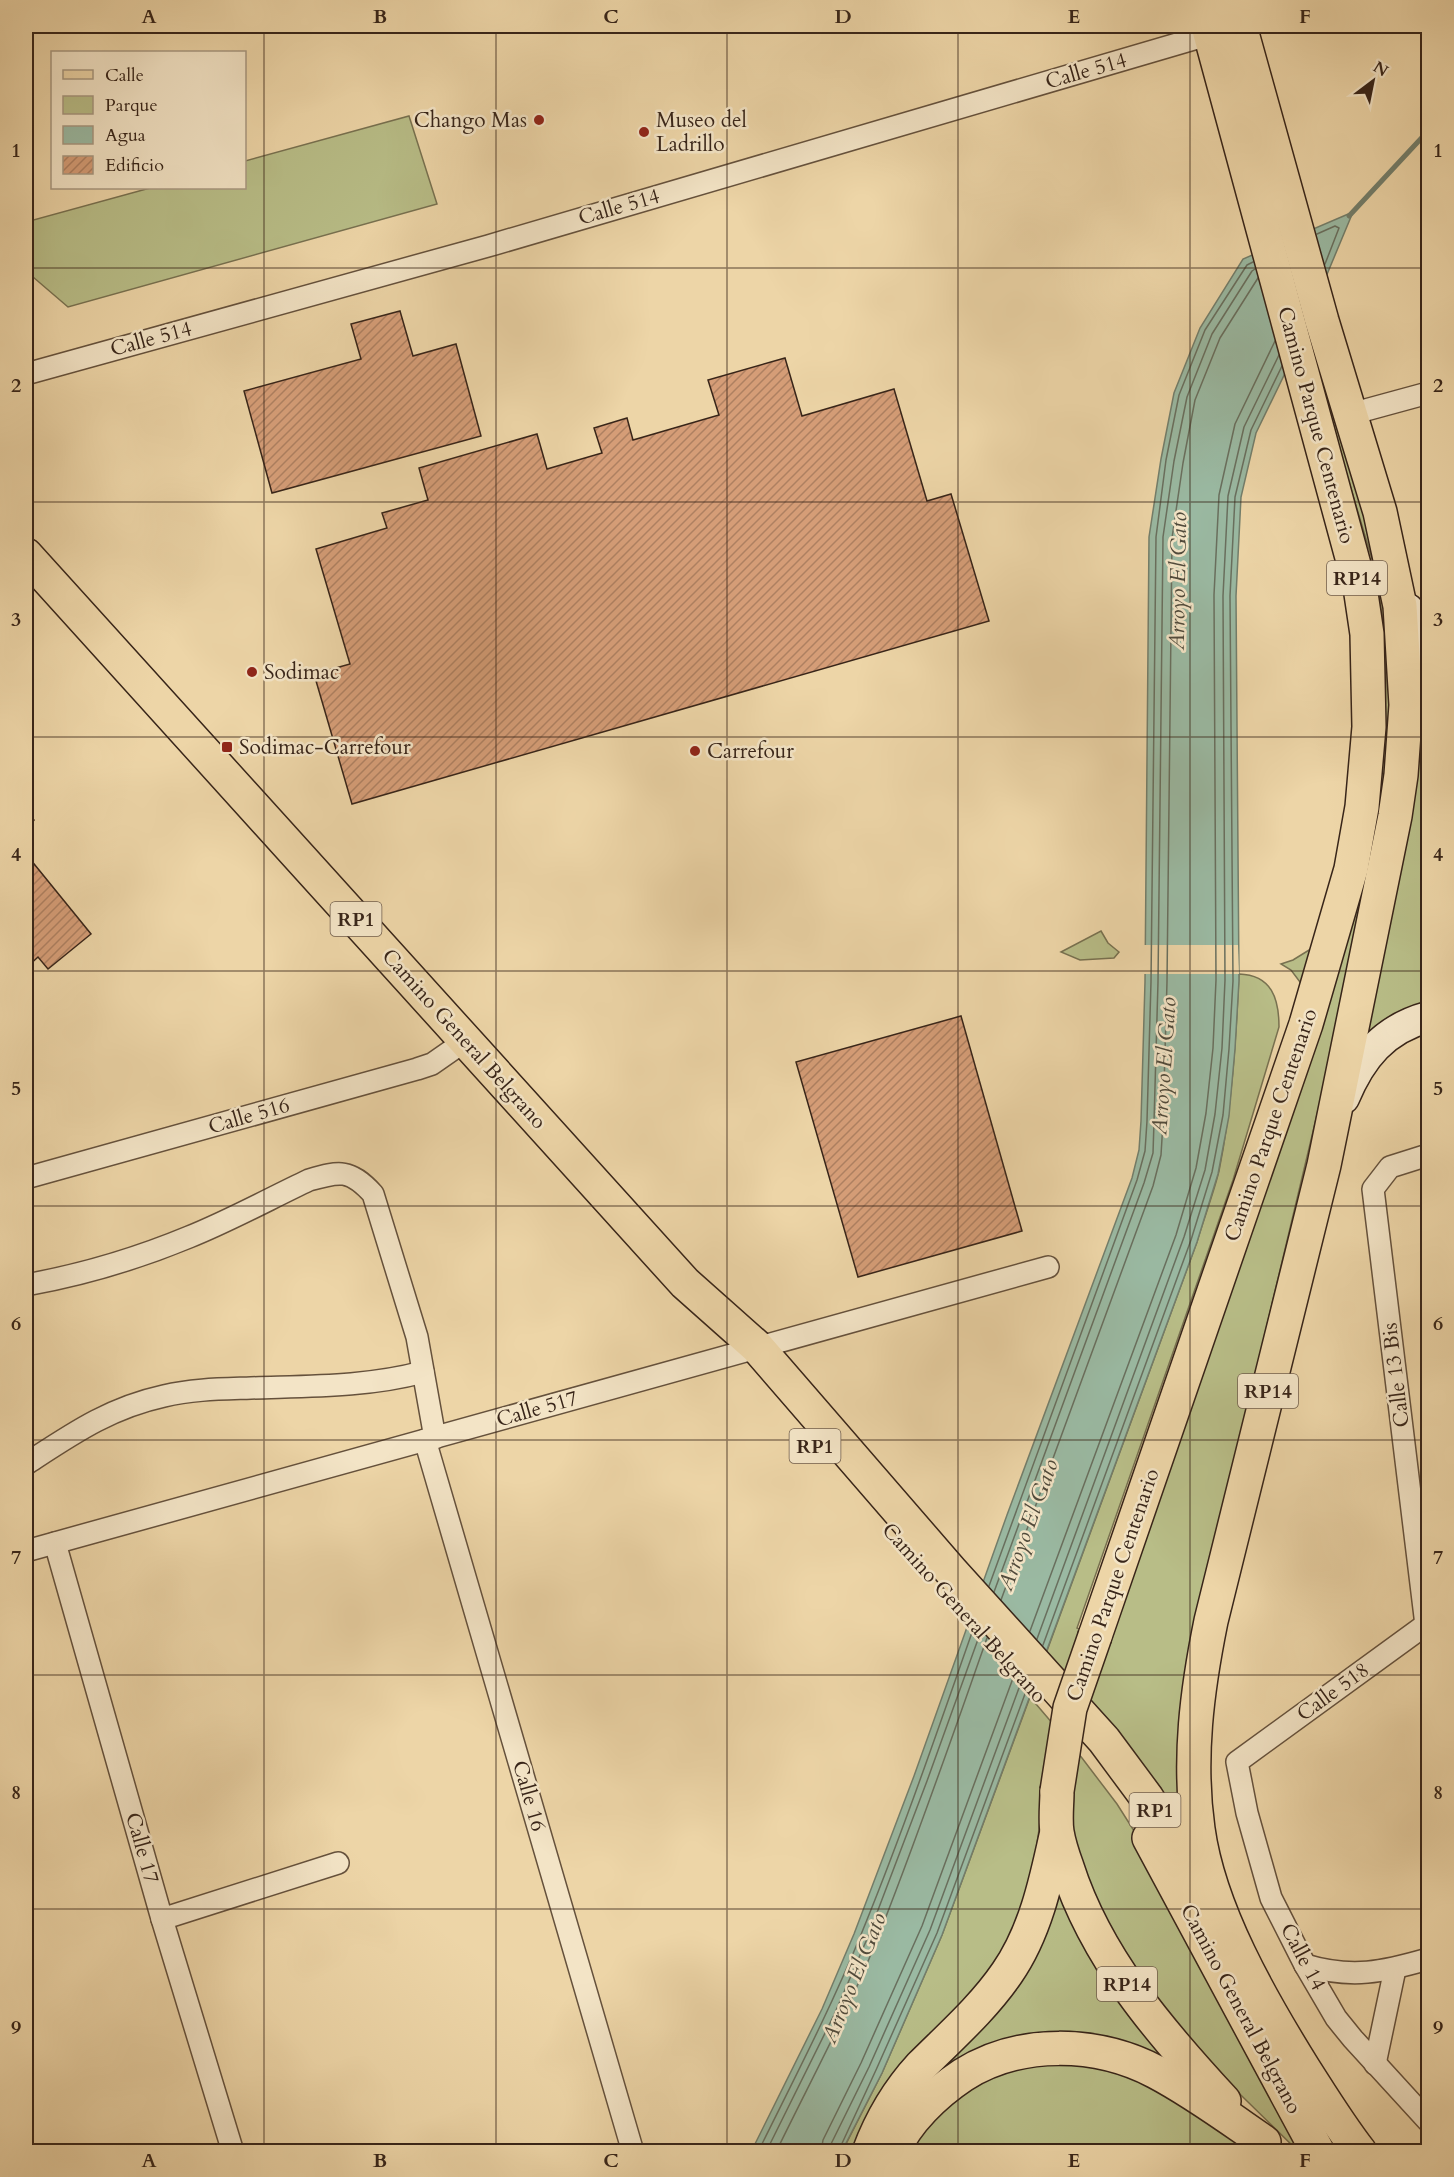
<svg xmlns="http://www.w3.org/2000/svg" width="1454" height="2177" font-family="Cardo,serif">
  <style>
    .green { fill: #b8bd87; stroke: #787150; stroke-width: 1.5 }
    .water { fill: #9ab9a2; stroke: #737e6b; stroke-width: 1.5 }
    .pier { fill: #edd5a7 }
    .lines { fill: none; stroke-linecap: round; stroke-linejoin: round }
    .shore { stroke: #696f5e; stroke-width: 1.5 }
    .stream { stroke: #737e6b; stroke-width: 5 }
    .building { fill: url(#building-hatch); stroke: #382519; stroke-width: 1.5 }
    .minor-casing { stroke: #65513c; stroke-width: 24 }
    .secondary-casing { stroke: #382519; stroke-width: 33 }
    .primary-casing { stroke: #382519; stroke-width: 36 }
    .minor { stroke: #f3e4c6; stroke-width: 21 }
    .secondary { stroke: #f3e4c6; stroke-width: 30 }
    .primary { stroke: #edd5a7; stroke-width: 33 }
    .primary-bridge-casing { stroke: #382519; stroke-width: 36; stroke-linecap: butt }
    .primary-bridge { stroke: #edd5a7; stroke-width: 33 }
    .grid { fill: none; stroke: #382519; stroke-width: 1.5; stroke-opacity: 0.55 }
    .poi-dot { fill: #8f2418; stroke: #f3e4c6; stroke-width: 2 }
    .labels { text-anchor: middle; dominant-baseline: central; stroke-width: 5; stroke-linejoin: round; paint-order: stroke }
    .shield { fill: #f3e4c6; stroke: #705e4d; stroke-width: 1.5 }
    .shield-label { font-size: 20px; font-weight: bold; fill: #382519 }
    .street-label { font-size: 21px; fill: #382519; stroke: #f3e4c6 }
    .poi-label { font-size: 21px; fill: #382519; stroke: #f3e4c6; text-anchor: start }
    .water-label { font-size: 22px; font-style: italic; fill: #504a3b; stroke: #f3e4c6 }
    .neatline { fill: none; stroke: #382519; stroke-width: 2 }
    .grid-label { font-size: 20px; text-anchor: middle; font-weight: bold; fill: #382519 }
  </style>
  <defs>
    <pattern id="building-hatch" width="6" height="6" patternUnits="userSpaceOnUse" patternTransform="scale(1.5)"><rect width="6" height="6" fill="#d59d77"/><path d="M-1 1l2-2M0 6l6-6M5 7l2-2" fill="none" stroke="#ae8061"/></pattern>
  </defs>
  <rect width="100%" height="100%" fill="#edd5a7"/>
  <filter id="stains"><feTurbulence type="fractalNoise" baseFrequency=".00333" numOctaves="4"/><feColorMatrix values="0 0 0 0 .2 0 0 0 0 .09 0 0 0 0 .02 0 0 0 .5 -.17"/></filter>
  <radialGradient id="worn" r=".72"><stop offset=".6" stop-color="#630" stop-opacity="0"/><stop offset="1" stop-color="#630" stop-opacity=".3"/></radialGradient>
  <g class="green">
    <polygon points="409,116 437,204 68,307 26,271 26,222 150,188 244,188 245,161"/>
    <path d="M 1312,336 L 1382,566 L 1394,713 L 1364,917 L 1213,1552 L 1183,1826 L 1044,1659 L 1197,1242 C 1204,1218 1213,1195 1219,1171 C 1232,1106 1236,1040 1239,974 C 1272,975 1279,999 1279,1027 L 1233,1180 L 1077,1628 L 1109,1642 L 1374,821 L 1384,748 L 1386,679 L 1383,622 L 1375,569 L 1307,342 Z"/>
    <polygon points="1418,681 1428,720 1428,1005 1363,1042"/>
    <polygon points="1101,931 1108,943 1119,952 1114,958 1080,960 1061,952"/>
    <polygon points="1314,947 1303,986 1291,970 1281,964 1293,960"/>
    <path d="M 1030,1697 L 1082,1758 L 1117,1804 L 1150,1856 L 1308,2151 L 1298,2151 L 1201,2056 L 1148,1995 L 1085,1887 L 1072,1830 L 1074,1793 L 1043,1789 C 1039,1840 1032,1893 1010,1939 C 1004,1950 996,1960 990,1970 L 860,2151 L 842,2152 L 882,2073 L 942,1935 Z"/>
    <path d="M 1058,1885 C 1066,1903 1072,1923 1081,1940 C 1110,2000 1156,2044 1203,2089 L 1077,2037 L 890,2126 Z"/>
    <polygon points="1067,2054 1154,2071 1261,2152 906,2152 947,2099 1002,2066"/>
  </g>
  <polygon class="water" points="1353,212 1290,363 1256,433 1241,497 1236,596 1239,981 1235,1049 1229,1116 1218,1174 1197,1242 942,1935 882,2073 842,2151 751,2152 822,2009 854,1934 914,1776 1007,1515 1132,1178 1139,1150 1141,1121 1145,982 1149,537 1161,459 1174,393 1200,328 1243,259"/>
  <polygon class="pier" points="1144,945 1238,945 1239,974 1144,974"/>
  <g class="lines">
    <g class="shore">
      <polyline points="1317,234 1335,226 1339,228 1325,264"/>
      <polyline points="989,1586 1137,1180 1145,1151 1147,1121 1151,982 1156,537 1166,460 1179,395 1205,330 1247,265 1253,262"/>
      <polyline points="994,1592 1144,1183 1153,1153 1154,1122 1158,982 1163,537 1174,461 1187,397 1212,334 1252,271 1255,269"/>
      <polyline points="1001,1600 1153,1186 1161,1155 1163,1122 1167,982 1172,538 1183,463 1195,400 1220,338 1258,278"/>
      <polyline points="1030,1631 1176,1235 1196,1168 1206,1113 1213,1048 1216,980 1214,595 1219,495 1235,424 1275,341"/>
      <polyline points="1037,1639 1184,1237 1205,1170 1215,1114 1222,1048 1225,980 1223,596 1228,496 1244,427 1279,355"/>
      <polyline points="1043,1645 1191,1240 1212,1172 1223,1115 1229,1049 1233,981 1230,596 1235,497 1251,430 1282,366"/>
      <path d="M 758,2152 C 793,2081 830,2010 860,1937 C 902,1835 938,1729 975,1624"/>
      <polyline points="766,2152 834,2015 867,1939 927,1781 981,1631"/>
      <path d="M 776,2152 C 810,2082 847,2014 876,1942 C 916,1842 951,1740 987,1638"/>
      <polyline points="821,2152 823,2140 861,2063 922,1926 1016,1670"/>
      <polyline points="830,2152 831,2144 869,2067 930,1930 1023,1677"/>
      <polyline points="838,2152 876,2070 937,1933 1029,1683"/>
    </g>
    <polyline class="stream" points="1349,216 1428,131"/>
  </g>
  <g class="building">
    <polygon points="400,311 413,356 456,344 481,436 272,493 244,391 361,359 351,324"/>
    <polygon points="785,358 802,416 894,389 927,501 951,494 989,621 352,804 314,674 350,664 316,549 387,528 382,513 428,500 419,468 537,434 547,469 602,453 594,428 627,418 633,440 719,415 708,380"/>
    <polygon points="26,812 34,820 26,831"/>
    <polygon points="26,854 91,934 48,969 38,957 26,968"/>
    <polygon points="961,1016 1022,1231 858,1277 796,1062"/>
  </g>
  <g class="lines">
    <g class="minor-casing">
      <g id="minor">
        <polyline points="26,374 488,246 1211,34"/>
        <polyline points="1351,414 1428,393"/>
        <polyline points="1428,1155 1390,1167 1373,1189 1426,1625 1428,1631"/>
        <polyline points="26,1178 417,1069 432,1064 465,1041"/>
        <path d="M 26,1285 C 81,1275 136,1259 189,1237 C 229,1221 269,1199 309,1180 C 340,1171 350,1169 373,1194 L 417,1337 L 435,1438"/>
        <polyline points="425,1440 633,2152"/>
        <path d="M 26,1464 C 72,1434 109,1408 164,1396 C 193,1389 222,1389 251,1388 C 309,1386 367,1387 423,1372"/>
        <polyline points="55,1543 162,1919 233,2152"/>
        <polyline points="26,1551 1048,1267"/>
        <polyline points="1428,1623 1237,1762 1247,1813 1271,1898 1305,1965 1336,2018 1353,2039 1428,2121"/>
        <polyline points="162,1919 338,1863"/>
        <path d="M 1305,1965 C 1352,1979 1383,1972 1428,1959"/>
        <polyline points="1375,2064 1395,1969"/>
      </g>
    </g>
    <g class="secondary-casing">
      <g id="secondary">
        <polyline points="1408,609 1428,681"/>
        <path d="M 1344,1098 C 1361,1057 1384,1029 1428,1017"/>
      </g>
    </g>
    <g class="primary-casing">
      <g id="primary">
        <path d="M 1240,26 L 1322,321 L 1380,512 L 1400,606 L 1406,705 L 1401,775 L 1395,816 L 1324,1165 L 1211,1621 C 1197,1690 1188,1759 1198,1829 C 1209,1910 1261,2000 1304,2069 C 1322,2097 1339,2125 1360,2152"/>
        <polyline points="26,555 685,1283 757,1347 951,1571 1104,1740 1147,1798 1200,1882"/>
        <polyline points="1095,1636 1306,1024 1351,869 1362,807 1369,727 1367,634 1360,587 1208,26"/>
        <path d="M 1057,1791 C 1057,1804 1055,1819 1057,1832 C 1059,1844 1063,1856 1067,1867 C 1096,1958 1161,2033 1224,2101"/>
        <polyline points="1149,1838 1318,2152"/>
        <path d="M 869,2152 C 881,2120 898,2091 921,2066 C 951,2036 983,2008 1007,1973 C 1035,1933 1046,1882 1056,1836"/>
        <path d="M 893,2152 C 906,2121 936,2093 963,2075 C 1020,2039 1097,2041 1156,2072 C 1194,2092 1229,2118 1264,2142"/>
      </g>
    </g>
    <use href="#minor" class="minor"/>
    <use href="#secondary" class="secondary"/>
    <use href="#primary" class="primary"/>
    <g class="primary-bridge-casing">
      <polyline id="primary-bridge" points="1057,1791 1070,1708 1095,1636"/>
    </g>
    <use href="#primary-bridge" class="primary-bridge"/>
  </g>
  <path class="grid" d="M 264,26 L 264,2152M 496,26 L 496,2152M 727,26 L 727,2152M 958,26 L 958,2152M 1190,26 L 1190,2152M 26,268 L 1428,268M 26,502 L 1428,502M 26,737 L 1428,737M 26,971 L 1428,971M 26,1206 L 1428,1206M 26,1440 L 1428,1440M 26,1675 L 1428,1675M 26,1909 L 1428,1909"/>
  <g class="poi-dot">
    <circle cx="539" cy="120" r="6"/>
    <circle cx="644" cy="132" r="6"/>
    <circle cx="252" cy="672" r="6"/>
    <rect x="221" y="741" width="12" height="12" rx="3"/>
    <circle cx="695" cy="751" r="6"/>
  </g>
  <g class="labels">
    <g class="shield">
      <rect x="1327" y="561" width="60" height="34" rx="4.5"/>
      <rect x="330.5" y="902" width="51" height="34" rx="4.5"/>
      <rect x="1238" y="1374" width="60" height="34" rx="4.5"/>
      <rect x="789.5" y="1429" width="51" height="34" rx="4.5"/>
      <rect x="1129.5" y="1793" width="51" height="34" rx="4.5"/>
      <rect x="1097" y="1967" width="60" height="34" rx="4.5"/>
    </g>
    <g class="shield-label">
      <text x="1357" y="578">RP14</text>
      <text x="356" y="919">RP1</text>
      <text x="1268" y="1391">RP14</text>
      <text x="815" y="1446">RP1</text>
      <text x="1155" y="1810">RP1</text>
      <text x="1127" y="1984">RP14</text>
    </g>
    <g class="street-label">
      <text transform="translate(1086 71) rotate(-16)">Calle 514</text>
      <text transform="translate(619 207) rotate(-16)">Calle 514</text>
      <text transform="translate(151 339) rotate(-15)">Calle 514</text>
      <text transform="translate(1316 425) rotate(75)">Camino Parque Centenario</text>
      <text transform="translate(464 1039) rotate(48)">Camino General Belgrano</text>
      <text transform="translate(249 1116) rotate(-16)">Calle 516</text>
      <text transform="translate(1271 1125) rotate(-71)">Camino Parque Centenario</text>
      <text transform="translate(1396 1375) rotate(-97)">Calle 13 Bis</text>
      <text transform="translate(537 1409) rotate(-16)">Calle 517</text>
      <text transform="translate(1113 1585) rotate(-71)">Camino Parque Centenario</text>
      <text transform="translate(964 1613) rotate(48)">Camino General Belgrano</text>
      <text transform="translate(1333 1692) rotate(-36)">Calle 518</text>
      <text transform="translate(529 1796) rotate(74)">Calle 16</text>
      <text transform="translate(142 1848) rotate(74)">Calle 17</text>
      <text transform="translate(1303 1957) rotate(62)">Calle 14</text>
      <text transform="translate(1241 2009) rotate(62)">Camino General Belgrano</text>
    </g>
    <g class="poi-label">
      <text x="527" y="120" text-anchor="end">Chango Mas</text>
      <text x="656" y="120">Museo del<tspan x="656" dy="24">Ladrillo</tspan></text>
      <text x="264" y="672">Sodimac</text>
      <text x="239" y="747">Sodimac-Carrefour</text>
      <text x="707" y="751">Carrefour</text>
    </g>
    <g class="water-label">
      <text transform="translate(1178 581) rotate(-89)">Arroyo El Gato</text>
      <text transform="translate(1164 1066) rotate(-86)">Arroyo El Gato</text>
      <text transform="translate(1028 1525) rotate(-70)">Arroyo El Gato</text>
      <text transform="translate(854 1978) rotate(-68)">Arroyo El Gato</text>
    </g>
  </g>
  <rect width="1454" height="2177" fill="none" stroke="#edd5a7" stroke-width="66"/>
  <rect x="51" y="51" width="195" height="138" fill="#f3e4c6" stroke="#a89881" stroke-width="1.5"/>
  <rect x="63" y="70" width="30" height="9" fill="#edd5a7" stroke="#a89881" stroke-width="1.5"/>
  <text x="105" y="81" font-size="18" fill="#382519">Calle</text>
  <rect x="63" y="96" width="30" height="18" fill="#b8bd87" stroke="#a89881" stroke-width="1.5"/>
  <text x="105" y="111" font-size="18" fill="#382519">Parque</text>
  <rect x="63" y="126" width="30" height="18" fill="#9ab9a2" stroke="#a89881" stroke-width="1.5"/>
  <text x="105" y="141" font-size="18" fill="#382519">Agua</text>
  <rect x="63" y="156" width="30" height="18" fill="url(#building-hatch)" stroke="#a89881" stroke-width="1.5"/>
  <text x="105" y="171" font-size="18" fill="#382519">Edificio</text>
  <g transform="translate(1373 81) rotate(32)" stroke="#f3e4c6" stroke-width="4.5" paint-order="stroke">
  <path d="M0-4.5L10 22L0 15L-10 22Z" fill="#382519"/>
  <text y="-9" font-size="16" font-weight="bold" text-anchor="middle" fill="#382519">N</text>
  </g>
  <rect x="33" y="33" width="1388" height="2111" class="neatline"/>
  <g class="grid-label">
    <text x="149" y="23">A</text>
    <text x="380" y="23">B</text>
    <text x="611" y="23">C</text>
    <text x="843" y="23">D</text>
    <text x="1074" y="23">E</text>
    <text x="1305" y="23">F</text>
    <text x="16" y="157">1</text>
    <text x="1438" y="157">1</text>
    <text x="16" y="392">2</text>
    <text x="1438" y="392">2</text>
    <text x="16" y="626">3</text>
    <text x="1438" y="626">3</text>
    <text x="16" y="861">4</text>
    <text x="1438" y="861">4</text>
    <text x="16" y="1095">5</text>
    <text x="1438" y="1095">5</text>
    <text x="16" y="1330">6</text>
    <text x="1438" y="1330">6</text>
    <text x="16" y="1564">7</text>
    <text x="1438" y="1564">7</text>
    <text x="16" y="1799">8</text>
    <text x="1438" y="1799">8</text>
    <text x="16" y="2034">9</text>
    <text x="1438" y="2034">9</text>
    <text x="149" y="2167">A</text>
    <text x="380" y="2167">B</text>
    <text x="611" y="2167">C</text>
    <text x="843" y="2167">D</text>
    <text x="1074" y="2167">E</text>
    <text x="1305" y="2167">F</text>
  </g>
  <rect width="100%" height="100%" filter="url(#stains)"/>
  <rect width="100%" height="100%" fill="url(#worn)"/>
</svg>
